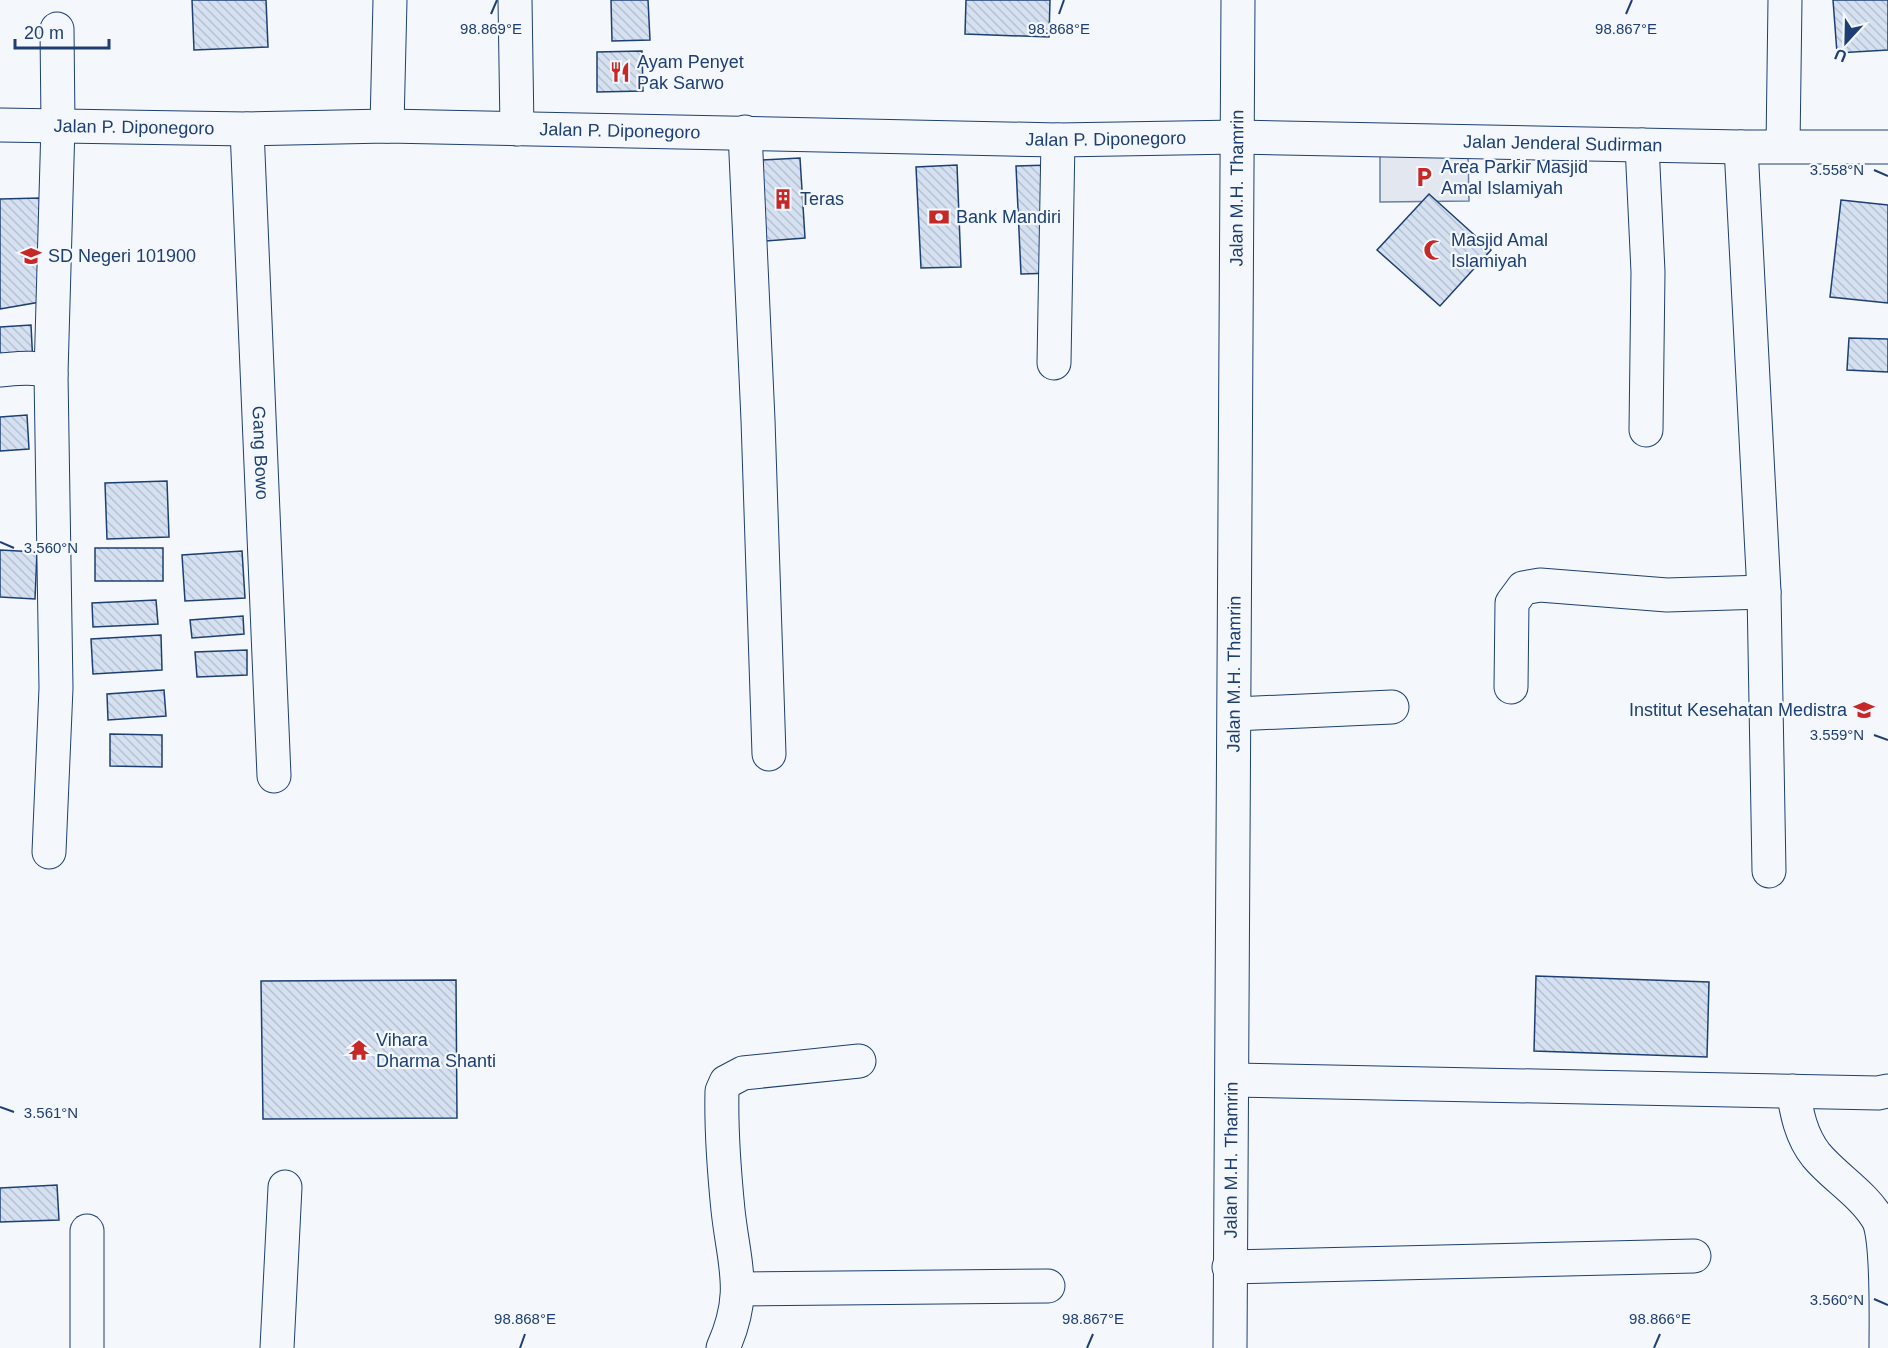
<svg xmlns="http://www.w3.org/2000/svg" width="1888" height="1348" font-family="Helvetica,sans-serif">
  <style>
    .parking { fill: #e3e8f0; stroke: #687fa3; stroke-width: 1.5 }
    .building { fill: url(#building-back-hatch); stroke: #1d3f73; stroke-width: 1.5 }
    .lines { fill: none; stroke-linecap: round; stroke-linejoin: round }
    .minor-casing { stroke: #1d3f73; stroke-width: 35 }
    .major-casing { stroke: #1d3f73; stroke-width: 35 }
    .minor { stroke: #f4f7fb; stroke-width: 33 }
    .major { stroke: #f4f7fb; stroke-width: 33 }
    .ticks { fill: none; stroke: #1d3f73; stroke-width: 2 }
    .labels { text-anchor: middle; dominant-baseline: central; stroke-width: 4.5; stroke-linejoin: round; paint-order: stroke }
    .poi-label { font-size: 18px; fill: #1d3f73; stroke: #f4f7fb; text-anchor: start }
    .street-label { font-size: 18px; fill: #1d3f73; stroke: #f4f7fb }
    .ticks-label { font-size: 15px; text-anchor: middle; fill: #1d3f73; stroke: #f4f7fb; stroke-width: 4.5; stroke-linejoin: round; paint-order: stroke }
  </style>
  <defs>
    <pattern id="building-back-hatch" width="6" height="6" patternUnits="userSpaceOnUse" patternTransform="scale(1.5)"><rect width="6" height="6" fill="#d5e0f0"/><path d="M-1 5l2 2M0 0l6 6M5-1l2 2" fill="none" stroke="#b6c1d1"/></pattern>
  </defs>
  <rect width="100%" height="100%" fill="#f4f7fb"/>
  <polygon class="parking" points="1380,153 1468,154 1469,201 1380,202"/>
  <g class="building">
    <polygon points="192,0 266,0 268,47 194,50"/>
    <polygon points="611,0 648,0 650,40 612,41"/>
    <polygon points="966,0 1050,0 1049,37 965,34"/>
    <polygon points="1833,0 1888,0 1888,50 1837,53"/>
    <polygon points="642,51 643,91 597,92 597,52"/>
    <polygon points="800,158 805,238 766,241 761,160"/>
    <polygon points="957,165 961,267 921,268 916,167"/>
    <polygon points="1050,165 1054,273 1021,274 1016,166"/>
    <polygon points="1429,194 1491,250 1440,306 1377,250"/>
    <polygon points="40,198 40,302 0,309 0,199"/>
    <polygon points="1841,200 1888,205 1888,303 1830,297"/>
    <polygon points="31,325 33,365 0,367 0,327"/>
    <polygon points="1849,338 1888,339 1888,372 1847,370"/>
    <polygon points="27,415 29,449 0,451 0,417"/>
    <polygon points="167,481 169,537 107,539 105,483"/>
    <rect x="95" y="548" width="68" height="33"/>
    <polygon points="0,550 37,552 35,599 0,597"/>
    <polygon points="242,551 245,598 185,601 182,555"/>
    <polygon points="156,600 158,624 93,627 92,603"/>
    <polygon points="243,616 244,634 192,638 190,620"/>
    <polygon points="161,635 162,670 93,674 91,639"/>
    <polygon points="247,650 247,675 197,677 195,652"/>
    <polygon points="164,690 166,716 108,720 107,694"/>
    <polygon points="110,734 162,735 162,767 110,766"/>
    <polygon points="1536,976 1709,982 1707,1057 1534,1051"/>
    <polygon points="456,980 457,1118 263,1119 261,981"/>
    <polygon points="57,1185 59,1220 0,1222 0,1188"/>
  </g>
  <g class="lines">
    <g class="minor-casing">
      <g id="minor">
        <polyline points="515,0 517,129"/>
        <polyline points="387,126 390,0"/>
        <path id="s1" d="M 247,129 L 274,776"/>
        <polyline points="745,132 758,420 769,754"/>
        <polyline points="1642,145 1648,272 1646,430"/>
        <polyline points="1783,146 1785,0"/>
        <polyline points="1741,147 1764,592 1769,871"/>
        <polyline points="1054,363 1058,140"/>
        <path d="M 0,370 C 15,369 39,365 51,374"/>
        <polyline points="1511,687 1512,603 1523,588 1540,585 1667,595 1764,592"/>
        <polyline points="1235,714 1392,707"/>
        <polyline points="49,852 56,688 51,374 58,125 57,29"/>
        <polyline points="1234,1080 1878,1093 1888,1091"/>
        <path d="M 1793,1091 C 1797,1114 1801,1136 1816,1155 C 1835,1178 1864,1194 1879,1221 C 1888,1245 1886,1318 1886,1348"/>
        <polyline points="87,1231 87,1348"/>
        <polyline points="1229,1267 1694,1256"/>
        <polyline points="740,1289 1048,1286"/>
        <polyline points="277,1348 285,1187"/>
        <path d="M 723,1348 C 748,1292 734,1266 728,1210 C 724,1170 721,1130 722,1091 L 726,1082 L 743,1073 L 859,1061"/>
        <path id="s2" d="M 1230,1348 L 1238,0"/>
      </g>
    </g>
    <g class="major-casing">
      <g id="major">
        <path id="s3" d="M 0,125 L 247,129 L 387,126 L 1058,140 L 1238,137 L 1741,147 L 1888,147"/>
      </g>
    </g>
    <use href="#minor" class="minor"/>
    <use href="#major" class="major"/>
  </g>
  <path class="ticks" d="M 491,14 L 497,0M 1059,14 L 1064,0M 1626,14 L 1632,0M 1874,170 L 1888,176M 0,542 L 14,548M 1874,735 L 1888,740M 0,1107 L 14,1112M 1874,1299 L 1888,1305M 520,1348 L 525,1334M 1087,1348 L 1093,1334M 1654,1348 L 1660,1334"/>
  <defs>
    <g id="restaurant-bare" transform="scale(1.62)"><path d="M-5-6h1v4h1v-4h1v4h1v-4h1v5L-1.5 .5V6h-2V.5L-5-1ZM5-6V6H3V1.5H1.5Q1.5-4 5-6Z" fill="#c62828" stroke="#f4f7fb" stroke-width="2.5" paint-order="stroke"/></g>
    <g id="parking-bare" transform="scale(1.62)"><path d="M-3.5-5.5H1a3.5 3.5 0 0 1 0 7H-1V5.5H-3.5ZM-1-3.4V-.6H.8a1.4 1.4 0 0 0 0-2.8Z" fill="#c62828" stroke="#f4f7fb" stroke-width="2.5" paint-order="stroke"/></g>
    <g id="building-bare" transform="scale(1.62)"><path d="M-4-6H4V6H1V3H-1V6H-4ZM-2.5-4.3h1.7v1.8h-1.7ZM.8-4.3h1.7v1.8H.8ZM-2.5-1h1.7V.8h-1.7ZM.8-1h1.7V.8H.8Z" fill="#c62828" stroke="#f4f7fb" stroke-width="2.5" paint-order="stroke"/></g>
    <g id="bank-bare" transform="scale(1.62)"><path d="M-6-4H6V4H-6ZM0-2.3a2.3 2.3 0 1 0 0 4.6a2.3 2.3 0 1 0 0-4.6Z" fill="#c62828" stroke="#f4f7fb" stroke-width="2.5" paint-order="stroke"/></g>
    <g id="mosque-bare" transform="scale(1.62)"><path d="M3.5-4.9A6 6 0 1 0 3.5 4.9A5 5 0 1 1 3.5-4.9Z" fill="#c62828" stroke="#f4f7fb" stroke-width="2.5" paint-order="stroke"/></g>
    <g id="school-bare" transform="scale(1.62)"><path d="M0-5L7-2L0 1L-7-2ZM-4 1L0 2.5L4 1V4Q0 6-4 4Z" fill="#c62828" stroke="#f4f7fb" stroke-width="2.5" paint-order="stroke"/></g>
    <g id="university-bare" transform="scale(1.62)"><path d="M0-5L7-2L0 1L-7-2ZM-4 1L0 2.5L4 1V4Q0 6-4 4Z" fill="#c62828" stroke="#f4f7fb" stroke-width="2.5" paint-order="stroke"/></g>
    <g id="temple-bare" transform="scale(1.62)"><path d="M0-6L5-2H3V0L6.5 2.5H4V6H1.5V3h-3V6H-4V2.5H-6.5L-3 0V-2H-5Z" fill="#c62828" stroke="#f4f7fb" stroke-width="2.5" paint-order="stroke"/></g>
  </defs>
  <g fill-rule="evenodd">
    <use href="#restaurant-bare" x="620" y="72"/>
    <use href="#parking-bare" x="1424" y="177"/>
    <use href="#building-bare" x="783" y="199"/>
    <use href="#bank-bare" x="939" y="217"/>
    <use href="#mosque-bare" x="1434" y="250"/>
    <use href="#school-bare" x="31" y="256"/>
    <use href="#university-bare" x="1864" y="710"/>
    <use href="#temple-bare" x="359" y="1050"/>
  </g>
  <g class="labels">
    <g class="poi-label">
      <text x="637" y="62">Ayam Penyet<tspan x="637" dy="21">Pak Sarwo</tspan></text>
      <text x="1441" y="167">Area Parkir Masjid<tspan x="1441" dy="21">Amal Islamiyah</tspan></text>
      <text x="800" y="199">Teras</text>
      <text x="956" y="217">Bank Mandiri</text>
      <text x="1451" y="240">Masjid Amal<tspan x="1451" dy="21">Islamiyah</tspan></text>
      <text x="48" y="256">SD Negeri 101900</text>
      <text x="1847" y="710" text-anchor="end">Institut Kesehatan Medistra</text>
      <text x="376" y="1040">Vihara<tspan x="376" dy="21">Dharma Shanti</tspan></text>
    </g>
    <g class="street-label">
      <text stroke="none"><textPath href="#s3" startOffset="134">Jalan P. Diponegoro</textPath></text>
      <text stroke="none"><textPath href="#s3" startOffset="620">Jalan P. Diponegoro</textPath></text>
      <text stroke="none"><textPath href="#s3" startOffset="1106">Jalan P. Diponegoro</textPath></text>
      <text stroke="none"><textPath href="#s3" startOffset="1563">Jalan Jenderal Sudirman</textPath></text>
      <text stroke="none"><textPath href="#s2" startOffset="1160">Jalan M.H. Thamrin</textPath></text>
      <text stroke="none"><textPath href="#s1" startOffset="324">Gang Bowo</textPath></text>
      <text stroke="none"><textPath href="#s2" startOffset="674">Jalan M.H. Thamrin</textPath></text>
      <text stroke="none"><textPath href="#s2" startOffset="188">Jalan M.H. Thamrin</textPath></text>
    </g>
  </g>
  <g class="ticks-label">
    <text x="491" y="34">98.869°E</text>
    <text x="1059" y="34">98.868°E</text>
    <text x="1626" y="34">98.867°E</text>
    <text x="1837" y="175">3.558°N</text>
    <text x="51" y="553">3.560°N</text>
    <text x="1837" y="740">3.559°N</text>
    <text x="51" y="1118">3.561°N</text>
    <text x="1837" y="1305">3.560°N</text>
    <text x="525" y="1324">98.868°E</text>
    <text x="1093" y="1324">98.867°E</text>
    <text x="1660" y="1324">98.866°E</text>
  </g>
  <g transform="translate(1846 42) rotate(202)" stroke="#f4f7fb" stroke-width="4.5" paint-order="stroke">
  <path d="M0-4.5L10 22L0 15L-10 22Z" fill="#1d3f73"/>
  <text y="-9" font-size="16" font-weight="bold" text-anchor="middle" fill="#1d3f73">U</text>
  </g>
  <path d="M15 39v9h94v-9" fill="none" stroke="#1d3f73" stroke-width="3"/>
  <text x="24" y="39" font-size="18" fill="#1d3f73" stroke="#f4f7fb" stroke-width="4.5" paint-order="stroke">20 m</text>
</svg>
